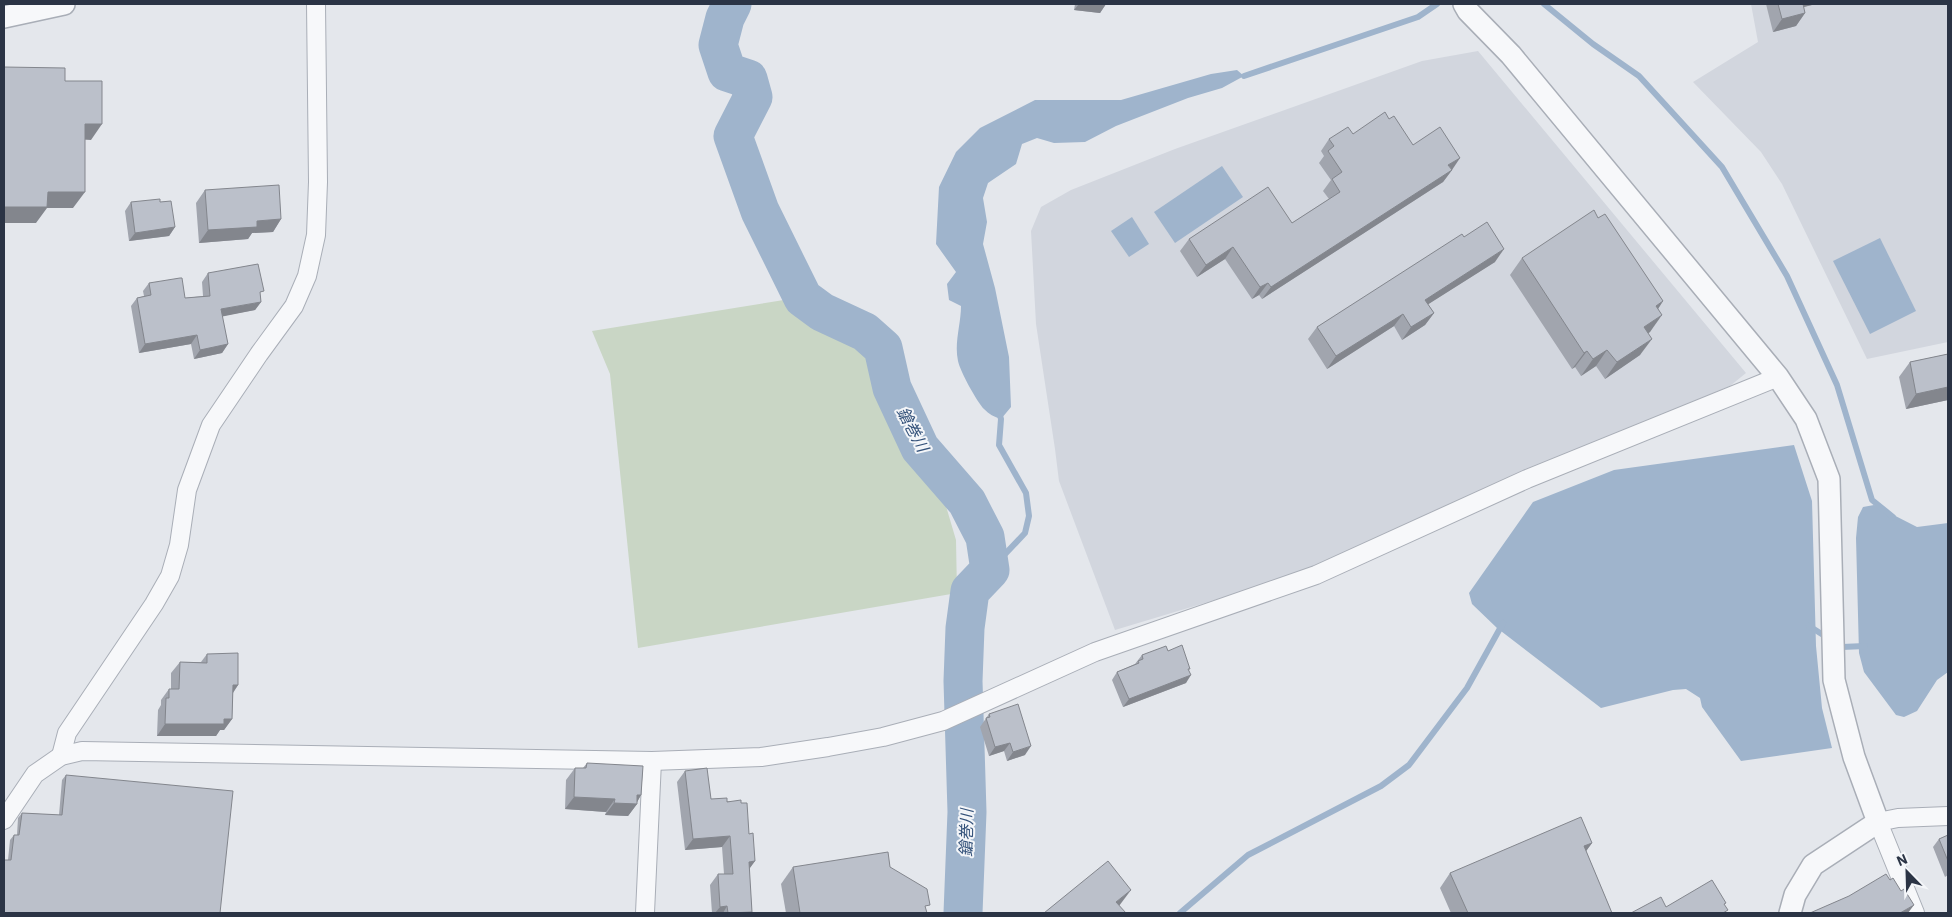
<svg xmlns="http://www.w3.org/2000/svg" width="1952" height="917" font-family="'IBM Plex Sans','Noto Sans JP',sans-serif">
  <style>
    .built { fill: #d2d6de }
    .green { fill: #c9d6c5 }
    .water { fill: #9fb4cc }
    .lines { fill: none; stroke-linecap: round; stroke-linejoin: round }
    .stream { stroke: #9fb4cc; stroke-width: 6 }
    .river { stroke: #9fb4cc; stroke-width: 39 }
    .minor-casing { stroke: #a9aeb7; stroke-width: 20 }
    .tertiary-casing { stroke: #a9aeb7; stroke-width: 24 }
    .minor { stroke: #f7f8fa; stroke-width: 18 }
    .tertiary { stroke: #f7f8fa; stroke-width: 21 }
    .wall { fill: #a1a5ae }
    .shaded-wall { fill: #83868d }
    .building { fill: #bbc0ca; stroke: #83868d }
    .labels { text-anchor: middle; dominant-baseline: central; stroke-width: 4; stroke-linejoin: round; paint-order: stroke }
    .water-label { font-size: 16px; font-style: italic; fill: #34527a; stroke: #f4f6f9 }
  </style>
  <rect width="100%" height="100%" fill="#e4e7ec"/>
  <g class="built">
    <polygon points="1751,4 1948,4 1948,342 1867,359 1782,184 1761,152 1693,82 1758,42"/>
    <polygon points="1478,51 1746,373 1730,386 1513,478 1352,552 1281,580 1115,630 1059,481 1055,449 1036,324 1031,231 1041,207 1071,190 1175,149 1422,61"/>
  </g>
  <polygon class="green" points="790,299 817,319 859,341 876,361 891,415 919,462 943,496 956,540 957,593 638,648 610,374 592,331"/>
  <g class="water">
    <path d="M 1237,70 L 1244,76 L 1222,88 L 1188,98 L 1116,126 L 1085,142 L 1054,143 L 1037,138 L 1022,144 L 1016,164 L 988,183 L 983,198 L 987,222 L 983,244 L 995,288 L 1009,357 L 1011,407 L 1001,419 C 994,417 989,414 984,409 C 977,402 960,371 958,361 C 954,343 961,324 961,306 L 949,300 L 947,284 L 956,272 L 936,244 L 939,187 L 956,152 L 980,128 L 1035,100 L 1121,100 L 1211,74 Z"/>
    <polygon points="1222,166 1243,197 1175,243 1154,212"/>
    <polygon points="1132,217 1149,244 1129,257 1111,231"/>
    <polygon points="1880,238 1916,311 1870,334 1833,261"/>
    <polygon points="1794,445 1812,501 1816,646 1822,708 1832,748 1741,761 1702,707 1700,698 1686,689 1673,690 1601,708 1497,628 1472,604 1469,593 1533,502 1614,470"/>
    <polygon points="1874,505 1917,527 1948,523 1948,672 1937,680 1917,711 1904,717 1896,715 1864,672 1859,653 1856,538 1858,517 1863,507"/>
  </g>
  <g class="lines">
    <g class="stream">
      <polyline points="1544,4 1593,44 1639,76 1722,167 1787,276 1837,385 1872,500 1893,517"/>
      <polyline points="1244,76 1418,17 1437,4"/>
      <polyline points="990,570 1025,533 1029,516 1026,493 999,445 1001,419 999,412"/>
      <polyline points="1809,626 1828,638"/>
      <polyline points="1836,644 1842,647 1865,646"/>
      <polyline points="1180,913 1248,855 1381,786 1409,765 1467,688 1503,623"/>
    </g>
    <polyline class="river" points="732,4 725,18 718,45 727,72 748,79 753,97 733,136 760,211 803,298 822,312 865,332 883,348 892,388 920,448 967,502 985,537 990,570 970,591 965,628 963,681 967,812 963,913"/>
    <g class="minor-casing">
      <g id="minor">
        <polyline points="61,756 67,733 154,604 170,576 179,545 187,490 211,425 259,354 294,306 307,276 316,235 318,182 316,4"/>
        <polyline points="4,820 35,774 61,756 82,751 652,761 761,757 828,747 883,737 943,721 1095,652 1316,575 1527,479 1778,377"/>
        <polyline points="645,913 652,761"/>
        <polyline points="1915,913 1878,822 1898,818 1948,816"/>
      </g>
    </g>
    <g class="tertiary-casing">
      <g id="tertiary">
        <polyline points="1464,4 1468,11 1511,55 1778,377 1806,419 1829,479 1834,680 1854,757 1878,822 1813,865 1795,895 1790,913"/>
        <polyline points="4,17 64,4"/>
      </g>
    </g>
    <use href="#minor" class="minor"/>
    <use href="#tertiary" class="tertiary"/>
  </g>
  <g class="wall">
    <polygon points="1075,4 1106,4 1100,13 1074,10"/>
    <polygon points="1766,4 1816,4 1803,7 1805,13 1796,26 1773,32"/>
    <polygon points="1389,119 1413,145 1452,170 1443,182 1262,299 1259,295 1252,299 1225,259 1197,277 1180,251 1189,239 1292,223 1329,199 1323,191 1331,180 1319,163 1324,156 1321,151 1329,139 1353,134"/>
    <polygon points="205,190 281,219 273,232 252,233 248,239 199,243 196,203"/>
    <polygon points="131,202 160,202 175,227 169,236 129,241 125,211"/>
    <polygon points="1598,218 1663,301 1658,309 1650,332 1648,333 1640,355 1605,379 1596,366 1581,376 1575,367 1572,369 1510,275 1522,258"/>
    <polygon points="1464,237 1495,262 1428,304 1434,313 1425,325 1402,340 1394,326 1327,369 1308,339 1317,327"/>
    <polygon points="208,273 261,296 261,302 255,310 222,316 228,344 222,353 194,359 191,344 139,353 131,306 137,298 144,296 143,291 149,283 185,298 203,296 202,282"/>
    <polygon points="1948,354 1948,400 1906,409 1899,377 1910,362"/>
    <polygon points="1168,651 1189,671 1186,683 1123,707 1112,680 1117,672 1135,664 1142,655"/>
    <polygon points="207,654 238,685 233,693 232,719 224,730 220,730 216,736 157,736 158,710 161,705 161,700 169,689 171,689 171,673 180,662 201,662"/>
    <polygon points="989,714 1025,755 1007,761 1004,751 989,756 980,727"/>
    <polygon points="587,763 641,795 637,802 637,804 628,816 605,815 606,812 565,809 566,780 575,768 583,768"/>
    <polygon points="685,771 711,799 741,803 749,834 755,861 749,869 752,912 750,913 712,913 710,885 718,874 724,874 722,847 685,850 677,782"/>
    <polygon points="66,775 220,913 8,860 10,840 14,835 17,835 18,818 22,813 59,815 62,780"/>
    <polygon points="1948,835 1948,875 1945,877 1933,847 1939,839"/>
    <polygon points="1592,843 1586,851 1612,913 1451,913 1440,888 1450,873"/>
    <polygon points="793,867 890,867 926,910 927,913 786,913 781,884"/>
  </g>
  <g class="shaded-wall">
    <polygon points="1079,4 1106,4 1100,13 1074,10"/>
    <polygon points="1796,4 1816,4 1792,10"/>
    <polygon points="1805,13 1796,26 1773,32 1782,19"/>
    <polygon points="85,124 102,124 91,140 74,139"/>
    <polygon points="1460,158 1452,170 1448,165"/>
    <polygon points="1452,170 1443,182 1262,299 1271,287"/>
    <polygon points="48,192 85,192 73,208 47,208 36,223 4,223 4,207"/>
    <polygon points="281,219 273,232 252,233 248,239 199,243 208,230 257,221"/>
    <polygon points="175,227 169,236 129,241 135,233"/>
    <polygon points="1233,247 1225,259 1197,277 1206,265"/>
    <polygon points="1504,249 1495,262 1416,312 1425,300"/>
    <polygon points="1268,283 1259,295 1252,299 1260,287"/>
    <polygon points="1663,301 1652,318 1656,306"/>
    <polygon points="261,302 255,310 215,318 221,309"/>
    <polygon points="1434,313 1425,325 1402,340 1411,327"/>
    <polygon points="1403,314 1394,326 1327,369 1336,356"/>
    <polygon points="1662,315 1650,332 1632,344 1644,327"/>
    <polygon points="197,335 191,344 139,353 145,344"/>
    <polygon points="1652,339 1640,355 1605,379 1617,362"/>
    <polygon points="228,344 222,353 194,359 200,350"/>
    <polygon points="1607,350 1596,366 1581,376 1593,359"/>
    <polygon points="1587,351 1575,367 1572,369 1584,353"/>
    <polygon points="1948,387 1948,400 1906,409 1916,394"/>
    <polygon points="1191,675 1186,683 1123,707 1129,699"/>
    <polygon points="233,685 238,685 230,697"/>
    <polygon points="224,719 232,719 224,730 220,730 216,736 157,736 165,724"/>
    <polygon points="1010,743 1004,751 989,756 995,747"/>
    <polygon points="1031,746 1025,755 1007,761 1013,752"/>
    <polygon points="637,795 641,795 636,804 637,804 628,816 605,815 614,803"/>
    <polygon points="574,797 615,799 606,812 565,809"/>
    <polygon points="730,836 722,847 685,850 693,839"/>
    <polygon points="1592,843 1581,858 1584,846"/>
    <polygon points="755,861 747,872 749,862"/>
    <polygon points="1131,890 1119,906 1116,902"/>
    <polygon points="1914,905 1908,913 1900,913"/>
    <polygon points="727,906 723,913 715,913 720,907"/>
  </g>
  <g class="building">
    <polygon points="1778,4 1803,4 1805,13 1782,19"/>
    <polygon points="4,67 65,68 65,81 102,81 102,124 85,124 85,192 48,192 47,207 4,207"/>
    <polygon points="1385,112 1389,119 1394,116 1413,145 1440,127 1460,158 1448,165 1452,170 1271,287 1268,283 1260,287 1233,247 1206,265 1189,239 1268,187 1292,223 1340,192 1332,179 1342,172 1328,151 1334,146 1329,139 1348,127 1353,134"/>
    <polygon points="279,185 281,219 257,221 257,227 208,230 205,190"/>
    <polygon points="160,199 160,202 171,201 175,227 135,233 131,202"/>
    <polygon points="1594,210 1598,218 1605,214 1663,301 1656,306 1662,315 1644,327 1652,339 1617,362 1607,350 1593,359 1587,351 1584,353 1522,258"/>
    <polygon points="1487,222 1504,249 1425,300 1434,313 1411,327 1403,314 1336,356 1317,327 1462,234 1464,237"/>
    <polygon points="258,264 264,291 260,292 261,302 221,309 228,344 200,350 197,335 145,344 137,298 151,295 149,283 180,278 182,278 185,298 210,296 208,273"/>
    <polygon points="1948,354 1948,387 1916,394 1910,362"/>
    <polygon points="1182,645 1190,669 1188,669 1191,675 1129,699 1117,672 1139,663 1138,661 1143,659 1142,655 1166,646 1168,651"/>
    <polygon points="238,653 238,685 233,685 232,719 224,719 224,724 165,724 166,698 169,698 169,689 179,689 180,662 207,663 207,654"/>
    <polygon points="1018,704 1031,746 1013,752 1010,743 995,747 986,718 990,717 989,714"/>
    <polygon points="587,763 643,766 641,795 637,795 637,804 614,803 615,799 574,797 575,768 586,768"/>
    <polygon points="707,768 711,799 727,798 727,802 741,800 741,803 747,803 749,834 753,833 755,861 749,862 752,912 728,913 727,906 720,907 718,874 733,874 730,836 693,839 685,771"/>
    <polygon points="66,775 233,791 220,913 4,913 4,860 11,860 14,835 19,835 22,813 62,815"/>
    <polygon points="1581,817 1592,843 1584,846 1612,913 1468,913 1450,873"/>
    <polygon points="1948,835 1948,861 1939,839"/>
    <polygon points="888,852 890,867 927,889 930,905 925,906 927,913 800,913 793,867"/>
    <polygon points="1108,861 1131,890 1116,902 1126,913 1044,913"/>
    <polygon points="1886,874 1890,880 1893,878 1901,891 1904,889 1914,905 1900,913 1810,913 1849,896"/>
    <polygon points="1712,880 1726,903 1724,904 1728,910 1723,913 1631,913 1661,897 1666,907"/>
  </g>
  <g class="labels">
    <g class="water-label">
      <text transform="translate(913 429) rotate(62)">鎗巻川</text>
      <text transform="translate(966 833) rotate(-89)">鎗巻川</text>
    </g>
  </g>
  <rect width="1952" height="917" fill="none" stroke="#2b3445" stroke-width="10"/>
  <g transform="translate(1907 872) rotate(337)" stroke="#f4f6f9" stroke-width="4" paint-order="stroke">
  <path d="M0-4L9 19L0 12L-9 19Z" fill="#2b3445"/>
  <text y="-8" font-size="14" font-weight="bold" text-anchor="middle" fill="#2b3445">N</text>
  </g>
</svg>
